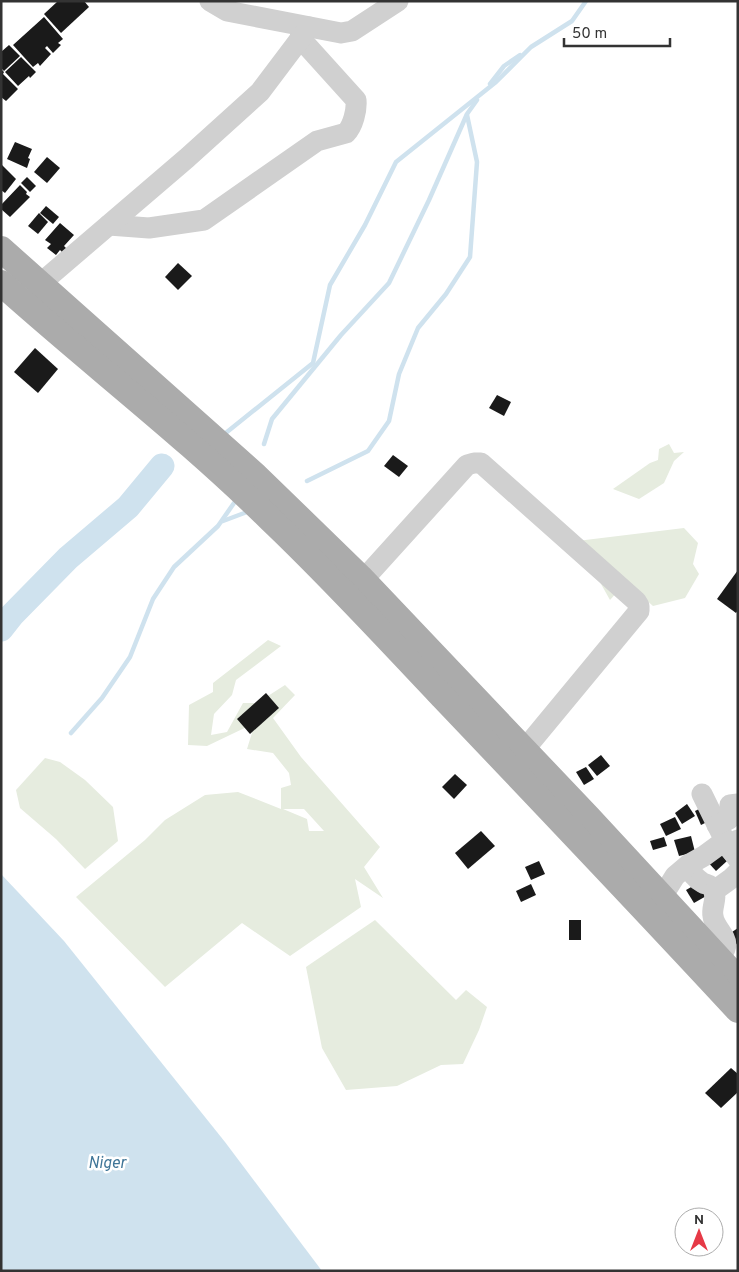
<svg xmlns="http://www.w3.org/2000/svg" width="739" height="1272" font-family="Overpass,sans-serif">
  <style>
    .green { fill: #e6ecdf; fill-rule: evenodd }
    .water { fill: #cfe2ee }
    .lines { fill: none; stroke-linecap: round; stroke-linejoin: round }
    .stream { stroke: #cfe2ee; stroke-width: 4.5 }
    .river { stroke: #cfe2ee; stroke-width: 25 }
    .building { fill: #1a1a1a }
    .minor { stroke: #d0d0d0; stroke-width: 21 }
    .major { stroke: #ababab; stroke-width: 26 }
    .labels { text-anchor: middle; dominant-baseline: central; stroke-width: 5; stroke-linejoin: round; paint-order: stroke }
    .water-label { font-size: 16px; font-style: italic; fill: #3f7597; stroke: #fff }
  </style>
  <rect width="100%" height="100%" fill="#fff"/>
  <g class="green">
    <polygon points="669,444 674,453 684,452 674,461 664,483 639,499 613,489 650,463 658,460 659,449"/>
    <polygon points="684,528 698,543 693,564 699,574 685,598 653,606 626,582 610,600 577,541"/>
    <path d="M 268,640 L 281,646 L 236,680 L 232,695 L 214,714 L 211,735 L 227,732 L 243,703 L 257,703 L 285,685 L 295,695 L 273,718 L 301,757 L 380,847 L 364,867 L 383,898 L 355,879 L 361,907 L 290,956 L 242,923 L 165,987 L 76,897 L 145,840 L 165,820 L 205,795 L 238,792 L 281,809 L 281,788 L 291,785 L 289,773 L 273,753 L 247,749 L 255,723 L 207,746 L 188,745 L 189,705 L 213,692 L 213,683 ZM 283,809 L 304,809 L 324,831 L 309,831 L 307,819 Z"/>
    <polygon points="45,758 60,762 85,780 113,807 118,841 85,869 56,839 20,808 16,790"/>
    <polygon points="375,920 456,1000 466,990 487,1007 479,1030 463,1064 441,1065 397,1086 346,1090 322,1048 306,967"/>
  </g>
  <polygon class="water" points="1,874 64,941 225,1142 322,1271 1,1271"/>
  <g class="lines">
    <g class="stream">
      <polyline points="490,84 504,66 520,55"/>
      <polyline points="222,436 313,363 330,285 365,225 396,162 496,82 531,47 572,21 586,1"/>
      <polyline points="264,444 272,419 341,335 389,283 429,200 467,114 477,100"/>
      <polyline points="307,481 368,451 389,421 399,374 418,328 446,294 470,257 477,162 467,115"/>
      <polyline points="223,521 247,512"/>
      <polyline points="71,733 102,698 130,657 153,599 174,567 218,526 234,503"/>
    </g>
    <polyline class="river" points="1,629 12,615 68,558 128,507 162,466"/>
  </g>
  <g class="building">
    <polygon points="58,1 84,1 89,7 61,33 44,14"/>
    <polygon points="44,17 63,39 58,43 61,45 53,53 47,46 45,48 51,54 40,66 38,63 33,67 13,45"/>
    <polygon points="9,45 20,56 4,71 1,68 1,52"/>
    <polygon points="21,57 36,72 30,78 29,76 18,86 5,72"/>
    <polygon points="1,69 4,72 3,74 18,89 6,101 1,97"/>
    <polygon points="15,142 32,149 28,158 30,159 27,168 7,159"/>
    <polygon points="47,157 60,168 47,183 34,172"/>
    <polygon points="1,164 16,179 5,193 1,190"/>
    <polygon points="27,177 36,186 30,192 21,183"/>
    <polygon points="20,185 27,192 26,194 30,197 10,217 1,209 1,205"/>
    <polygon points="46,206 59,217 53,224 40,213"/>
    <polygon points="39,213 48,222 38,234 28,226"/>
    <polygon points="60,223 74,235 64,246 67,249 63,253 60,250 56,255 47,248 51,244 45,240"/>
    <polygon points="178,263 192,276 178,290 165,277"/>
    <polygon points="35,348 58,369 38,393 14,372"/>
    <polygon points="497,395 511,402 504,416 489,408"/>
    <polygon points="393,455 408,466 399,477 384,466"/>
    <polygon points="738,570 738,610 736,613 717,599"/>
    <polygon points="266,693 279,708 250,734 237,719"/>
    <polygon points="601,755 610,766 597,776 588,765"/>
    <polygon points="586,767 594,779 584,785 576,772"/>
    <polygon points="455,774 467,785 454,799 442,787"/>
    <polygon points="687,804 695,816 682,824 675,813"/>
    <polygon points="703,807 709,821 701,825 695,811"/>
    <polygon points="675,817 681,829 666,836 660,824"/>
    <polygon points="481,831 495,846 468,869 455,853"/>
    <polygon points="691,836 695,852 679,856 674,840"/>
    <polygon points="664,837 667,846 653,850 650,841"/>
    <polygon points="716,849 727,861 716,871 705,859"/>
    <polygon points="539,861 545,874 531,880 525,867"/>
    <polygon points="700,882 708,895 694,903 686,890"/>
    <polygon points="531,884 536,895 521,902 516,891"/>
    <rect x="569" y="920" width="12" height="20"/>
    <polygon points="738,928 738,946 729,934"/>
    <polygon points="731,1068 738,1074 738,1092 721,1108 705,1093"/>
  </g>
  <g class="lines">
    <g class="minor">
      <polyline points="210,1 227,11 341,33 352,31 398,1"/>
      <path d="M 109,225 L 149,228 L 204,220 L 317,141 L 346,133 C 353,126 357,110 356,100 L 300,38"/>
      <polyline points="41,283 187,158 260,92 309,27"/>
      <polyline points="363,580 467,465 474,463 481,463 636,601 639,606 639,611 524,750"/>
      <polyline points="702,794 727,845 738,859"/>
      <polyline points="717,825 729,819 730,805 738,804"/>
      <path d="M 688,865 C 691,873 696,879 703,883 C 708,885 711,885 713,889 C 718,899 711,907 713,916 C 714,927 726,935 726,945 C 725,951 722,955 717,958"/>
      <polyline points="714,891 732,878 738,872"/>
      <polyline points="653,909 662,897 675,876 688,865 704,856 719,845 727,845 738,840"/>
    </g>
    <g class="major">
      <polyline points="1,249 256,476 360,577 588,817 738,979"/>
      <path d="M 1,283 C 90,363 186,436 271,520 C 329,575 383,634 438,692 C 538,797 639,903 738,1010"/>
    </g>
  </g>
  <g class="labels">
    <g class="water-label">
      <text x="107" y="1164">Niger</text>
    </g>
  </g>
  <rect width="739" height="1272" fill="none" stroke="#333333" stroke-width="5"/>
  <g transform="translate(699 1232)"><circle r="24" fill="#ffffff" stroke="#adadad"/>
  <path d="M0-4L9 19L0 12L-9 19Z" fill="#e63946"/>
  <text y="-8" font-size="14" font-weight="bold" text-anchor="middle" fill="#333333">N</text>
  </g>
  <path d="M564 38v8h106v-8" fill="none" stroke="#333333" stroke-width="2.5"/>
  <text x="572" y="38" font-size="15" fill="#333333" stroke="#ffffff" stroke-width="4" paint-order="stroke">50 m</text>
</svg>
